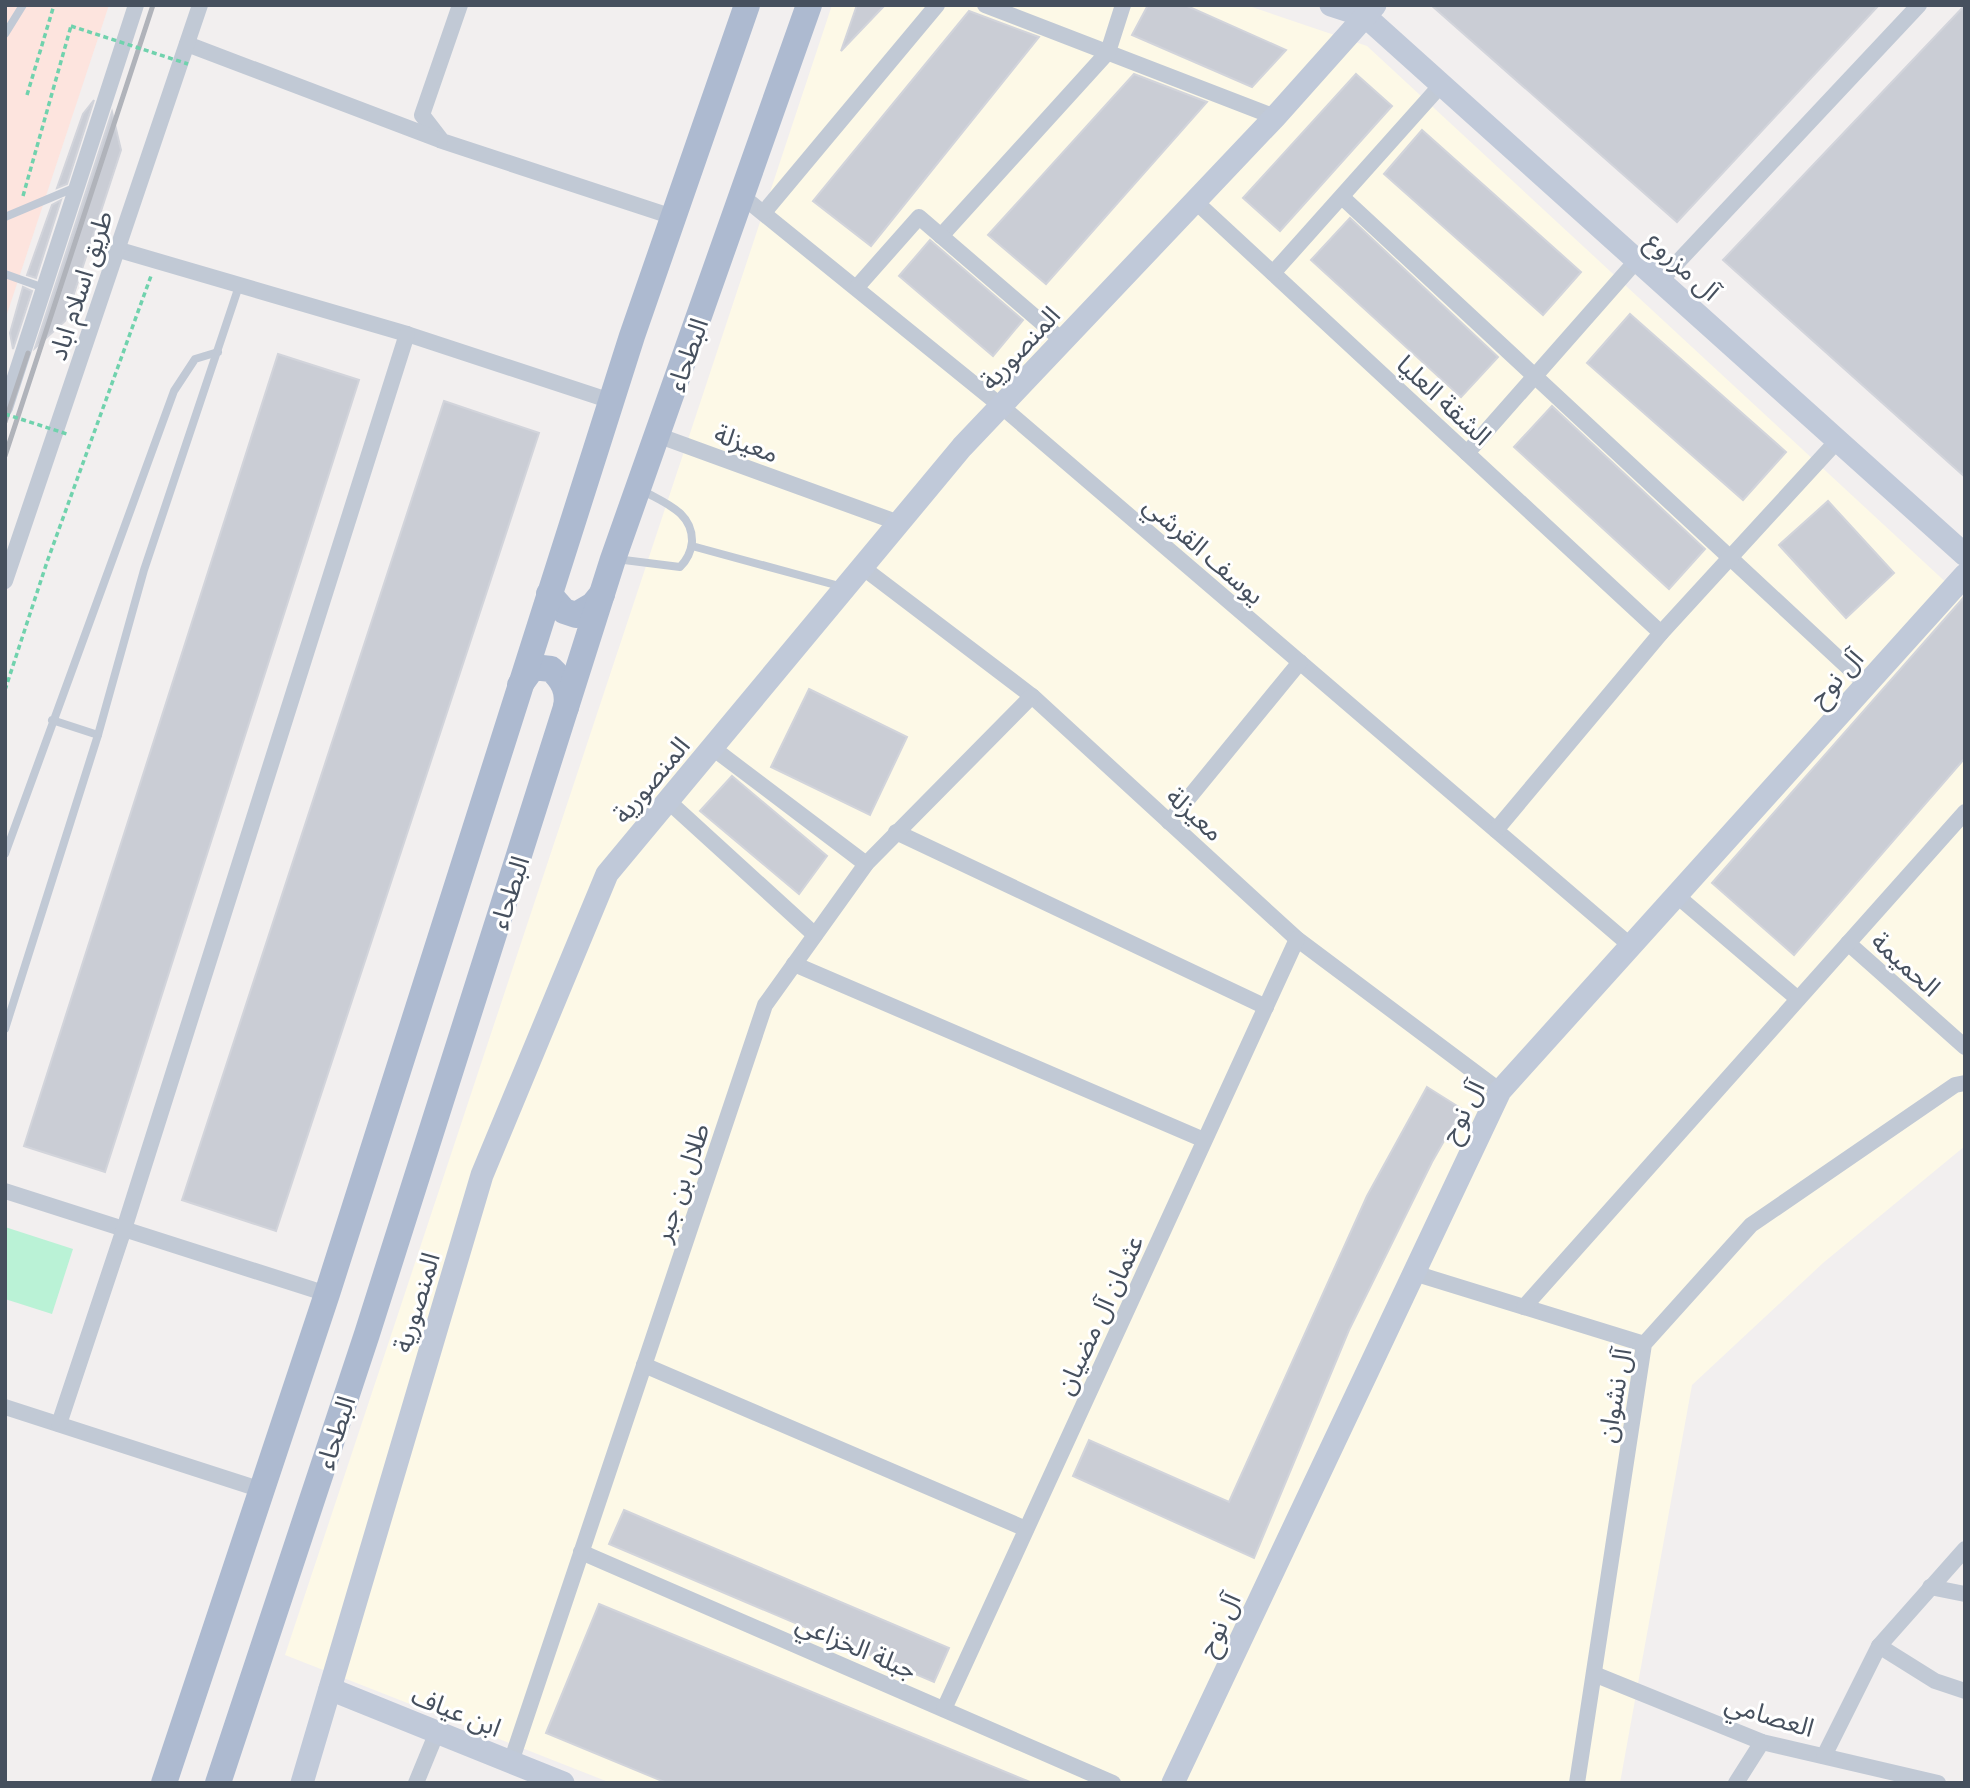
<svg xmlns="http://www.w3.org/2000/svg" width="1970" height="1788" font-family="'Exo 2','Noto Sans Arabic',sans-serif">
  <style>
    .commercial { fill: #fdf9e7 }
    .medical { fill: #fde4de }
    .green { fill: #baf2d6 }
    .building { fill: #cacdd5; stroke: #d2d4db; stroke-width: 2 }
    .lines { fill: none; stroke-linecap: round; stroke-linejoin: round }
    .path { stroke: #70d2ad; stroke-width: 3.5; stroke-dasharray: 5 3.5; stroke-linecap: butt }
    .lane { stroke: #c1c9d5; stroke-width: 8 }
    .street { stroke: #c1c9d5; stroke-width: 16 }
    .secondary { stroke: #c0c9d9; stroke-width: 23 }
    .primary { stroke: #adbad0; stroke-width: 26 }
    .rail { stroke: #b0b3ba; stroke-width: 5 }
    .path-bridge { stroke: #70d2ad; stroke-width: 3.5; stroke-dasharray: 5 3.5; stroke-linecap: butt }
    .labels { text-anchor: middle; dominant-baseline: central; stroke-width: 6; stroke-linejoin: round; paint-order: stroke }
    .street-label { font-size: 26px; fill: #46505e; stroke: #fff }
  </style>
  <rect width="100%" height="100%" fill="#f2efef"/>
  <polygon class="commercial" points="832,5 1246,5 1367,46 1965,600 1965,1146 1823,1263 1692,1385 1620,1783 611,1783 285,1655"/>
  <polygon class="medical" points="5,5 109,5 5,320"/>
  <polygon class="green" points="5,1227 73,1249 52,1314 5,1299"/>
  <g class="building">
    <polygon points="857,5 885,5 841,51"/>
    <polygon points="1148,5 1185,5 1286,50 1252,87 1132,35"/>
    <polygon points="1431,5 1879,5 1677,222"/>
    <polygon points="1965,5 1965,477 1723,260"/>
    <polygon points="969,11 1039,37 871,246 813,201"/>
    <polygon points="1134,74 1207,102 1046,284 988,235"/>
    <polygon points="1356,74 1392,106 1280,231 1243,198"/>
    <polygon points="94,100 67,184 57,188 83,114"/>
    <polygon points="112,112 121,150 65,321 35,348"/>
    <polygon points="1422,130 1581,272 1543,315 1384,174"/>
    <polygon points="61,200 36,278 27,275 52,205"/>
    <polygon points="1350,218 1498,357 1461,397 1311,260"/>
    <polygon points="930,240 1023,320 993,356 899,276"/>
    <polygon points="23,287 32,291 13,349 10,333"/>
    <polygon points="1630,314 1786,452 1743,500 1587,363"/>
    <polygon points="278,354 359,380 105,1172 24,1146"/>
    <polygon points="444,401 539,433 276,1231 182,1200"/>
    <polygon points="1552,406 1705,549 1669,589 1514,447"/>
    <polygon points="1828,501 1894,573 1846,618 1779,545"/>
    <polygon points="1965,596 1965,758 1794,955 1712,883"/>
    <polygon points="809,689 907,737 870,815 771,767"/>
    <polygon points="732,776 827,856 799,894 700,811"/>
    <polygon points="1427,1087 1462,1109 1432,1162 1349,1330 1254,1558 1073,1476 1089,1440 1229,1502 1367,1196"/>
    <polygon points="624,1510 949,1648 934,1682 609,1544"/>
    <polygon points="599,1604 1030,1782 1030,1783 667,1783 546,1733"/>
  </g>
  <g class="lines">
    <g class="path">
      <polyline points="27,95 54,5"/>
      <polyline points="23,196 71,26"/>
      <polyline points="5,690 47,562 151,276"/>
    </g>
    <g class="lane">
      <polyline points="5,34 23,5"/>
      <polyline points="5,217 74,188"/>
      <polyline points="5,274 44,288"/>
      <polyline points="692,546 843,587"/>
      <path d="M 616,559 L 680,567 C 687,560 691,552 692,542 C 693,511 663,503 640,489"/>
      <polyline points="52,720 98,735"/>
      <polyline points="5,854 174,391 195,359 218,352"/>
      <polyline points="5,1029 98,735 144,570 239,286"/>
    </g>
    <g class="street">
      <polyline points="460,5 422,115 442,141 673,217"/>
      <polyline points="985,5 1275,117"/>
      <polyline points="187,44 440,140"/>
      <polyline points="742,196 1001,406 1631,946"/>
      <polyline points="1342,197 1866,684"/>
      <polyline points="1195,201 1661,633"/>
      <polyline points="765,211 937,5"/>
      <polyline points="941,236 1108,52 1123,5"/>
      <polyline points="116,249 407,334 611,401"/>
      <polyline points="1273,273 1441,85"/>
      <polyline points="1660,281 1919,5"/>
      <polyline points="857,287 919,217 1063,341"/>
      <polyline points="5,408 136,5"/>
      <polyline points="657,435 899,523"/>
      <polyline points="1467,453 1637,260"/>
      <polyline points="862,567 1032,696 1297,939 1500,1091"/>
      <polyline points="5,581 200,5"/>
      <polyline points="714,749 866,864"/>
      <polyline points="668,801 815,935"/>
      <polyline points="1169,822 1300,662"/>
      <polyline points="1496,830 1661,633 1838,440"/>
      <polyline points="896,832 1266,1007"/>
      <polyline points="1676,895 1798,999"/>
      <polyline points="1848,943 1965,1047"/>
      <polyline points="794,964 1204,1140"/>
      <polyline points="5,1191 327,1294"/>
      <polyline points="1414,1273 1644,1344"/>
      <polyline points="1524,1307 1965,812"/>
      <polyline points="644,1365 1026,1529"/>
      <polyline points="5,1407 262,1490"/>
      <polyline points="59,1424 124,1229 407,334"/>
      <polyline points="581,1552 1113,1783"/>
      <polyline points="1930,1587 1965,1594"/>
      <polyline points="1879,1646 1935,1681 1965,1691"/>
      <polyline points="1594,1674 1762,1742 1938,1783"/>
      <polyline points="944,1709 1297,939"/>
      <polyline points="1824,1756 1879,1646 1965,1549"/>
      <polyline points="511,1762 765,1005 866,864 1032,696"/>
      <polyline points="416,1783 437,1732"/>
      <polyline points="1577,1783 1644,1344 1751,1225 1955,1085 1965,1083"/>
      <polyline points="1736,1783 1762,1742"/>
    </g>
    <g class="secondary">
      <polyline points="1331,5 1365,16 1965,555"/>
      <polyline points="330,1689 563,1783"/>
      <polyline points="302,1783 482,1175 607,874 962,447 1275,117 1375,5"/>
      <polyline points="1173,1783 1500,1091 1965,575"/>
    </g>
    <g class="primary">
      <polyline points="549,594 564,611 576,615 593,605 602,594"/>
      <path d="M 520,685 L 533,667 L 551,669 C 563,680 569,691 566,707"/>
      <polyline points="164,1783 327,1294 632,336 747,5"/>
      <polyline points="218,1783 367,1334 613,559 809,5"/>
    </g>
    <g class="rail">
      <polyline points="5,422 28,353"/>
      <polyline points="5,456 153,5"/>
    </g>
    <g class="path-bridge">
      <polyline points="71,26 188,64"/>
      <polyline points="5,414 67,434"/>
    </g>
  </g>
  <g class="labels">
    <g class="street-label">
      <text transform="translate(1684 265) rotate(42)">آل مزروع</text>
      <text transform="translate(79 285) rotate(-72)">طريق اسلام اباد</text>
      <text transform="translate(1019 347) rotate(-47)">المنصورية</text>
      <text transform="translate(686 354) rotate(-70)">البطحاء</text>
      <text transform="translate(1445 399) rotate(43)">الشقة العليا</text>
      <text transform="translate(747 442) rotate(20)">معيزلة</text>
      <text transform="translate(1205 549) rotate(41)">يوسف القرشي</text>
      <text transform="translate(1835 677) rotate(-48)">آل نوح</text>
      <text transform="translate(650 779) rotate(-50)">المنصورية</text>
      <text transform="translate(1196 813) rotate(42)">معيزلة</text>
      <text transform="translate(508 892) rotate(-72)">البطحاء</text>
      <text transform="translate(1907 963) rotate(42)">الحميمة</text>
      <text transform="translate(1461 1111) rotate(-63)">آل نوح</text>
      <text transform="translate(680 1182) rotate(-71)">طلال بن جبر</text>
      <text transform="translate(415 1302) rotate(-73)">المنصورية</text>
      <text transform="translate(1098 1314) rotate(-65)">عثمان آل مضيان</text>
      <text transform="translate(1613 1395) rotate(-80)">آل نشوان</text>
      <text transform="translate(334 1432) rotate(-72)">البطحاء</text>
      <text transform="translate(1218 1624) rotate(-65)">آل نوح</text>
      <text transform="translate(857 1645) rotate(23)">جبلة الخزاعي</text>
      <text transform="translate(457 1710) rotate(22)">ابن عياف</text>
      <text transform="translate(1770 1714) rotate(17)">العصامي</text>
    </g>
  </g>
  <rect width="1970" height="1788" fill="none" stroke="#46505e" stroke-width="14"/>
</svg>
